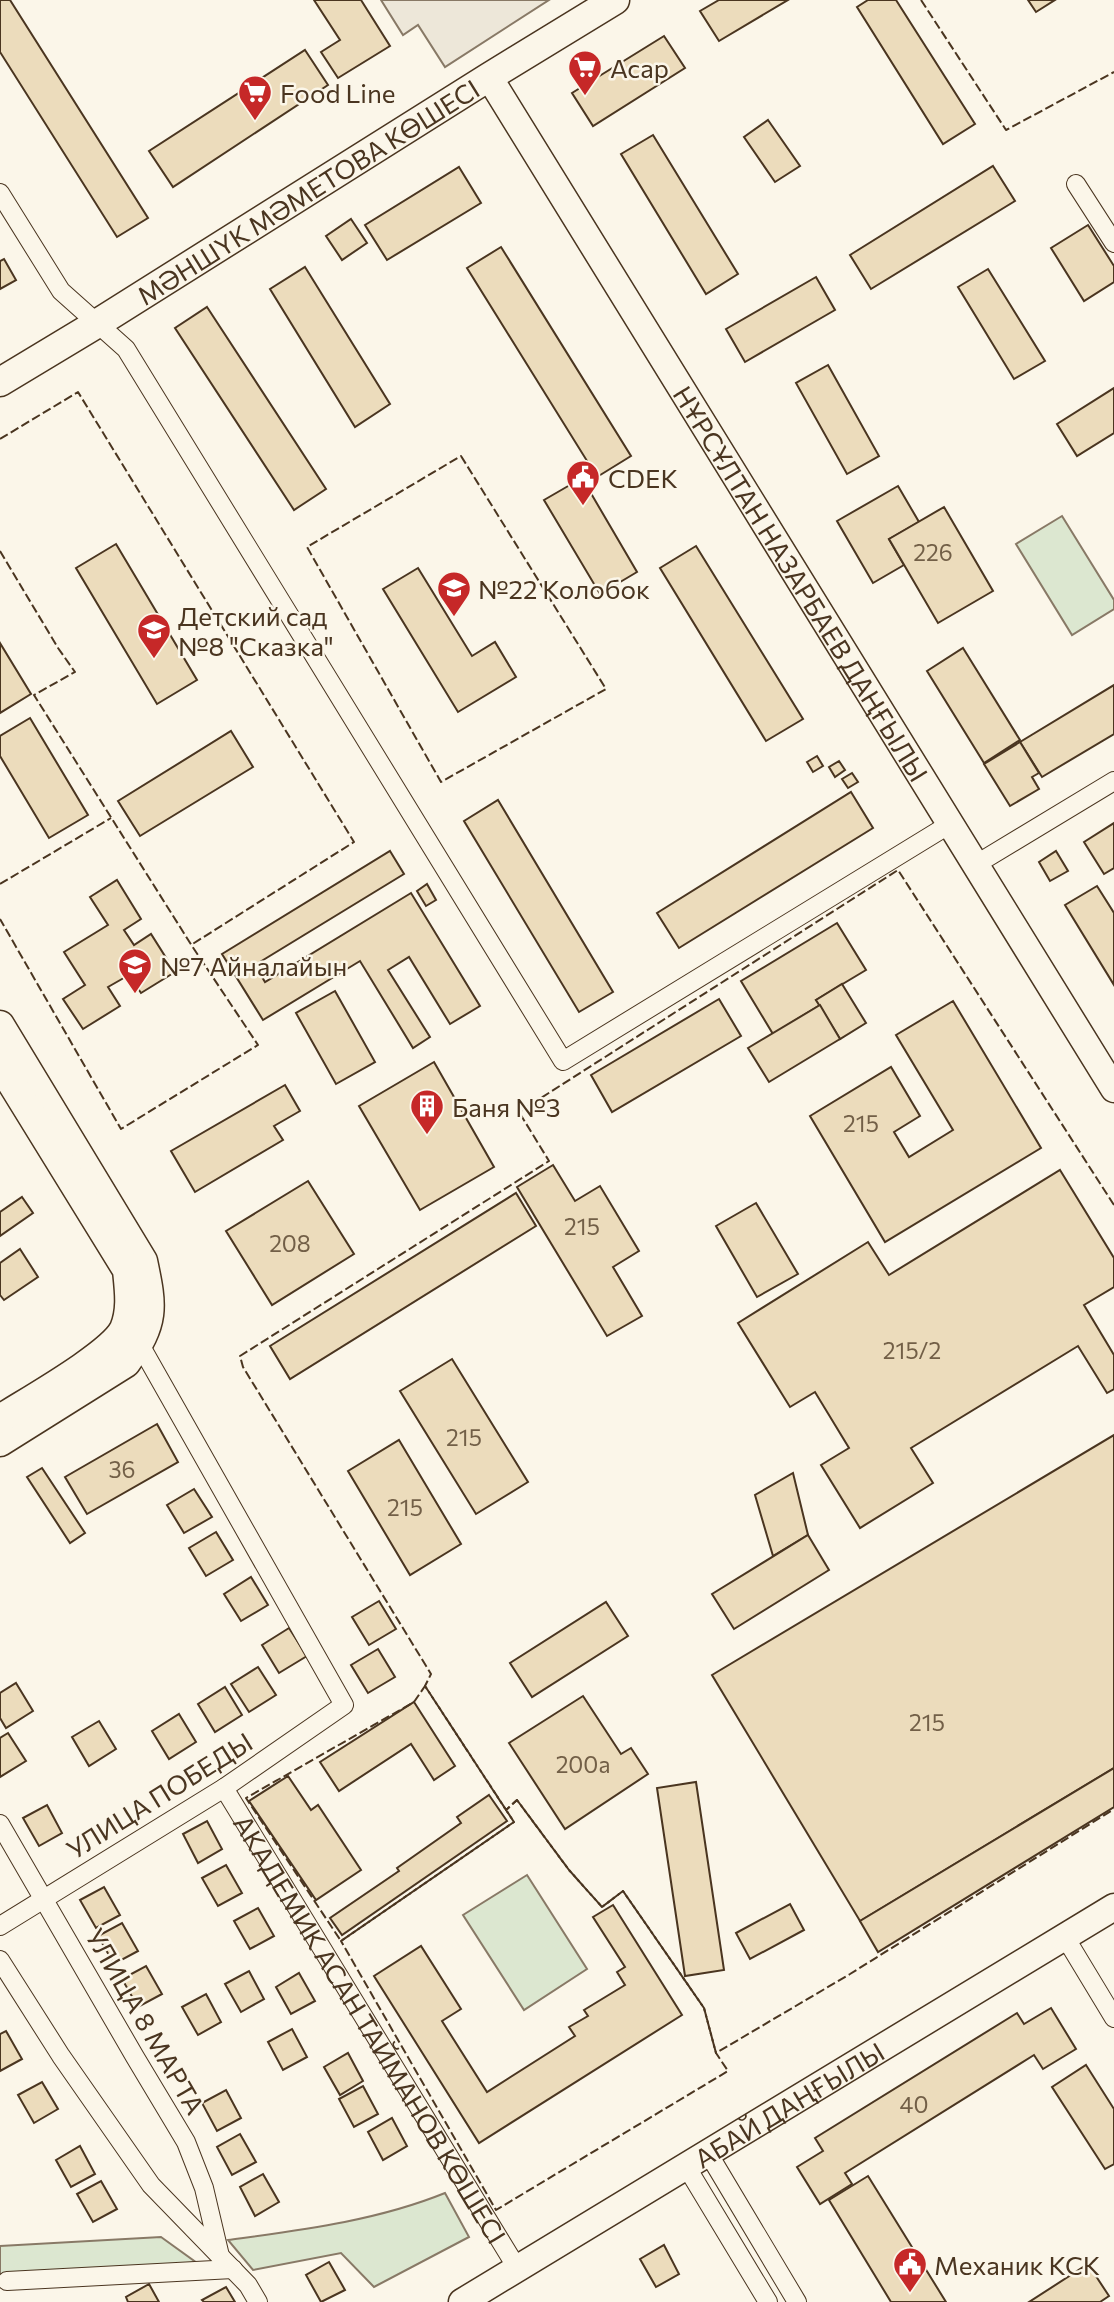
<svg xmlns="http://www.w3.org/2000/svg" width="1114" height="2302" font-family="Commissioner,sans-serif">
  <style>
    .green { fill: #dce7d0; stroke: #887966; stroke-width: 2 }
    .parking { fill: #ede7d9; stroke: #887966; stroke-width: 2 }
    .building { fill: #ecdcbc; stroke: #4a3520; stroke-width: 2 }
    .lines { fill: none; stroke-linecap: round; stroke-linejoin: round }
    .street-casing { stroke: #4a3520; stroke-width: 20 }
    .secondary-casing { stroke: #4a3520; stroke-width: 29 }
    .primary-casing { stroke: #4a3520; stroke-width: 31 }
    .street { stroke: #fbf6e9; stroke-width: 18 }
    .secondary { stroke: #fbf6e9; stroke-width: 26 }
    .primary { stroke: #fbf6e9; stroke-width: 28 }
    .fence { stroke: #4a3520; stroke-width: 2; stroke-dasharray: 9 3.5; stroke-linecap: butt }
    .labels { text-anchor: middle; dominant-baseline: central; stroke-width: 5; stroke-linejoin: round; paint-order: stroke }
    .number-label { font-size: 23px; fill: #725f47 }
    .poi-label { font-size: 26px; fill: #4a3520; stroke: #fbf6e9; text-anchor: start }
    .street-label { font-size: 26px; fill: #4a3520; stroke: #fbf6e9 }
  </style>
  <rect width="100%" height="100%" fill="#fbf6e9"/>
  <g class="green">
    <polygon points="1062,516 1114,600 1114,609 1072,635 1016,544"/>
    <polygon points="527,1875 587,1969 524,2010 463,1915"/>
    <path d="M 445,2193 L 469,2237 L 374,2287 L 341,2253 L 253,2270 L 228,2240 C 301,2230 376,2221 445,2193 Z"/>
    <polygon points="161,2237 197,2263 0,2276 0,2246"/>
  </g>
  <polygon class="parking" points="381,0 549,0 445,67 418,25 403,35"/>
  <g class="building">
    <polygon points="0,0 10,0 148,218 117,237 0,52"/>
    <polygon points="314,0 361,0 390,46 338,78 321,52 340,40"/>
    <polygon points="719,0 788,0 719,41 700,11"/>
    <polygon points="868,0 896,0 975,124 943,144 857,7"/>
    <polygon points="1028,0 1055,0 1036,12"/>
    <polygon points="664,36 685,68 593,126 572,93"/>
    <polygon points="305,50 328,85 173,187 149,151"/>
    <polygon points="768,120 800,166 775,182 744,137"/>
    <polygon points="653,135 738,274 706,294 621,154"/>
    <polygon points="993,166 1015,201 871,289 850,255"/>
    <polygon points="459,167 481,203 387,260 365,225"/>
    <polygon points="351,219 367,243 342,260 326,236"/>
    <polygon points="1088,225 1114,266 1114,282 1084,301 1051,248"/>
    <polygon points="501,247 631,456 597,477 467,268"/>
    <polygon points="4,259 16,280 0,289 0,261"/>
    <polygon points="305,267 390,404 355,427 270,289"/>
    <polygon points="988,269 1045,361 1014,379 958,287"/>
    <polygon points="816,277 835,310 745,362 726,329"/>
    <polygon points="207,307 326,489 294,510 175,328"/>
    <polygon points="828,365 879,456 847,474 796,383"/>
    <polygon points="1114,388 1114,433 1077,456 1057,424"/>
    <polygon points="582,478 637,572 600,594 544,500"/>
    <polygon points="898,486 919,522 889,539 904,565 873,583 837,521"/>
    <polygon points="944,507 993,591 938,623 889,539"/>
    <polygon points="116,544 197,680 157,704 76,568"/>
    <polygon points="696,546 803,719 766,741 660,568"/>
    <polygon points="418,568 472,656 495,642 516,677 458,712 383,589"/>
    <polygon points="0,643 31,694 0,713"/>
    <polygon points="963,648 1020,740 984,763 927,671"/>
    <polygon points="1114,685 1114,734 1042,777 1020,742"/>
    <polygon points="30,718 88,815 49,838 0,756 0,736"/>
    <polygon points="231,731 253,767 140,836 118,801"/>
    <polygon points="1020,742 1039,773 1032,777 1039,789 1010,806 984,764"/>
    <polygon points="817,756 823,766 813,772 807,762"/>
    <polygon points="839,761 845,770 835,777 829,767"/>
    <polygon points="852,773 858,782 848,788 842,779"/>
    <polygon points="851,792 873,828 679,948 657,913"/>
    <polygon points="498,800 613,992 579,1012 464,821"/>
    <polygon points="1114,823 1114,868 1104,874 1084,842"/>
    <polygon points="390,851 404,874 255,965 265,982 411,893 480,1006 450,1024 409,957 388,970 430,1037 413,1048 360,961 263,1020 222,954"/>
    <polygon points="1056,851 1068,871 1050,881 1039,862"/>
    <polygon points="117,880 141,919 124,930 134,945 151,934 175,972 141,993 129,975 108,987 120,1006 83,1029 63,999 85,985 64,952 108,925 90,897"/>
    <polygon points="427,884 436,900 426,906 417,891"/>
    <polygon points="1097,886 1114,913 1114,985 1065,905"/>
    <polygon points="837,923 866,970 816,1000 820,1005 773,1034 741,981"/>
    <polygon points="842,984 866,1023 840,1039 816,1000"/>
    <polygon points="335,991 375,1062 336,1084 296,1013"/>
    <polygon points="719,999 741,1036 612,1112 591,1075"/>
    <polygon points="953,1001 1041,1148 885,1242 810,1116 891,1067 920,1116 894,1132 909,1157 953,1130 896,1035"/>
    <polygon points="820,1005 840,1039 769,1082 748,1048"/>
    <polygon points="434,1062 494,1167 420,1210 359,1106"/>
    <polygon points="285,1085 300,1111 274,1126 283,1140 195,1192 171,1151"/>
    <polygon points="553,1165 575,1201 600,1186 639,1251 613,1267 642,1316 607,1336 517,1187"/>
    <polygon points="1060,1170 1114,1258 1114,1287 1084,1305 1114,1355 1114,1389 1107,1393 1078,1346 911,1448 933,1483 860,1528 821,1465 849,1448 815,1392 790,1407 738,1323 868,1242 889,1275"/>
    <polygon points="308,1181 354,1254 272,1305 226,1231"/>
    <polygon points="516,1193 536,1226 290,1379 270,1346"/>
    <polygon points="22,1197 33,1213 0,1236 0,1212"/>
    <polygon points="756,1203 798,1274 757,1297 716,1226"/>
    <polygon points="20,1249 38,1277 4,1300 0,1295 0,1263"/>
    <polygon points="452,1359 528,1482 476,1514 400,1391"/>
    <polygon points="157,1424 178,1462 87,1514 65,1477"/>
    <polygon points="1114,1435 1114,1768 860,1921 712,1675"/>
    <polygon points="399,1440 461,1544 410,1575 348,1471"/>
    <polygon points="42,1468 85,1533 70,1543 27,1477"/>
    <polygon points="793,1473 808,1535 773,1556 755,1495"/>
    <polygon points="194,1489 212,1517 184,1533 167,1505"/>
    <polygon points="216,1532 233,1560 206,1576 189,1548"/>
    <polygon points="808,1535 829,1570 734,1629 712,1594"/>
    <polygon points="251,1577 268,1605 241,1621 224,1594"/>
    <polygon points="379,1601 396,1629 369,1645 352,1617"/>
    <polygon points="606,1602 628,1636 532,1697 510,1663"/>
    <polygon points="289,1628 307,1656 279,1673 262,1645"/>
    <polygon points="378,1649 395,1677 368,1693 351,1665"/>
    <polygon points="258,1667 276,1695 249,1712 231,1684"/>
    <polygon points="16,1683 33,1711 6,1728 0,1718 0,1693"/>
    <polygon points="225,1687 242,1715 215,1732 198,1704"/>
    <polygon points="583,1696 621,1754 631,1748 648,1774 565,1829 509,1743"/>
    <polygon points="414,1702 455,1766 434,1780 411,1744 339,1791 320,1762"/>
    <polygon points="179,1714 196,1742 169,1759 152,1731"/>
    <polygon points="99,1721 116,1749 89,1766 72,1737"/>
    <polygon points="8,1733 26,1761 0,1777 0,1738"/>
    <polygon points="1114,1768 1114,1807 878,1952 860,1921"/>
    <polygon points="288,1776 311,1810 318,1805 361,1870 316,1900 249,1801"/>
    <polygon points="696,1782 724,1970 685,1976 657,1788"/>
    <polygon points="489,1795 507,1821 342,1935 330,1918 399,1871 397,1868 461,1823 457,1817"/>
    <polygon points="47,1805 62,1833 39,1846 23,1818"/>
    <polygon points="207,1821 222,1849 198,1863 183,1834"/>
    <polygon points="226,1865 242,1893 218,1906 202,1878"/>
    <polygon points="104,1887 120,1915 96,1928 80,1900"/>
    <polygon points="790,1904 804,1930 750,1959 736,1933"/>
    <polygon points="613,1905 682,2015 479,2143 374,1976 421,1946 461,2009 442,2021 487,2092 575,2036 569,2027 588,2016 584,2010 625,1985 617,1972 625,1967 593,1917"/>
    <polygon points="258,1908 274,1936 250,1949 234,1921"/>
    <polygon points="122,1923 138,1951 114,1964 98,1936"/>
    <polygon points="146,1966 162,1994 138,2007 122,1979"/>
    <polygon points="249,1971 264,1999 241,2012 225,1984"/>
    <polygon points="299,1973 315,2001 291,2014 276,1987"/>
    <polygon points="206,1994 221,2022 198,2035 182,2007"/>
    <polygon points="1051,2008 1076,2049 1043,2069 1034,2055 845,2173 852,2184 820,2204 797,2167 823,2151 815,2138 1017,2013 1024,2024"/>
    <polygon points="292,2029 307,2057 283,2070 268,2042"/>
    <polygon points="6,2031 22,2059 0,2071 0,2034"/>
    <polygon points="348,2053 363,2081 340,2095 324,2067"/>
    <polygon points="1086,2065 1114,2109 1114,2164 1105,2169 1052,2087"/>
    <polygon points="42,2082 58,2109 34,2123 18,2095"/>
    <polygon points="363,2086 378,2114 354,2127 339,2099"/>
    <polygon points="226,2090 241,2118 217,2131 202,2103"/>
    <polygon points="392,2118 407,2146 383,2160 368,2132"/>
    <polygon points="240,2134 256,2162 232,2175 217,2147"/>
    <polygon points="80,2146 95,2174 71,2187 56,2160"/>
    <polygon points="263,2174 279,2202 255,2216 240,2187"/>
    <polygon points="868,2176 946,2302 891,2302 829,2200"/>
    <polygon points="101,2181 117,2209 93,2222 77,2194"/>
    <polygon points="664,2245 679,2274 656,2287 640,2259"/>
    <polygon points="329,2262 345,2290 321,2302 306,2275"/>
    <polygon points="1088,2264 1109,2296 1100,2302 1029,2302"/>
    <polygon points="149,2284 159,2302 128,2302 126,2297"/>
    <polygon points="226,2287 235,2302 204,2302 202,2300"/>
  </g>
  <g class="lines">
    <g class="street-casing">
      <g id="street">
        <polyline points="1076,184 1114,243"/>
        <polyline points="0,193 61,291 126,349 563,1061 950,824"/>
        <polyline points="975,865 1114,781"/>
        <path id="s1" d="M 224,1788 L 517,2268"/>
        <polyline points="0,1824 135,2057 186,2142 204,2188 220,2256"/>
        <polyline points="0,1926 224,1788 344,1705 139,1343"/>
        <polyline points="1065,1937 1114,2018"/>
        <polyline points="0,1960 61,2056 151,2185 248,2285 258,2302"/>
        <polyline points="708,2153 797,2302"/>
        <polyline points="686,2166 768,2302"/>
        <polyline points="7,2281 233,2269"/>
      </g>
    </g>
    <g class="secondary-casing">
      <g id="secondary">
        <path id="s2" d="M 489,77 L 1114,1089"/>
        <path id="s3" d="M 462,2302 L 1114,1907"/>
      </g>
    </g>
    <g class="primary-casing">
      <g id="primary">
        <path id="s4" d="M 0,382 L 98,323 L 489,77 L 615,0"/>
        <path d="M 0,1025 L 143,1261 C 153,1308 155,1322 126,1363 L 0,1442"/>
        <path d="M 0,1064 L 127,1270 C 129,1290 132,1310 124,1329 C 111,1355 28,1401 0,1419"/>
      </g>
    </g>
    <use href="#street" class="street"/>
    <use href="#secondary" class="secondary"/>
    <use href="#primary" class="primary"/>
    <g class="fence">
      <polyline points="921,0 1006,130 1114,72"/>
      <polyline points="0,439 78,392 354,842 191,945"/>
      <polygon points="461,456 606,689 441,782 307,547"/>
      <polyline points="0,551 58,648 75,672 34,695 192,946 258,1045 121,1129 0,919"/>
      <polyline points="0,884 111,818"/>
      <polyline points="1114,1205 898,870 519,1112 549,1161 240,1356 243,1367 431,1674 425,1686 506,1810 517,1800 569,1870 602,1907 623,1891 704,2008 716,2053 850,1974 1114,1809"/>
      <polygon points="425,1686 514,1822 341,1941 246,1798 414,1702"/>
      <polygon points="517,1800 569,1870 602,1907 623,1891 704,2008 716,2053 728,2071 496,2210 341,1941 514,1822 506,1810"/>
    </g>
  </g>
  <defs>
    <g id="supermarket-pin" transform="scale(1.75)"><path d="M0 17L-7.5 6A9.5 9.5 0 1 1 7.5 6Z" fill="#c62828" stroke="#fbf6e9"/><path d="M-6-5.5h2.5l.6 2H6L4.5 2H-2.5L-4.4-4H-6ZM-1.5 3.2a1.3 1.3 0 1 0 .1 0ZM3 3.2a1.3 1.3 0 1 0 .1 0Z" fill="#fff"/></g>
    <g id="civic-pin" transform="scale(1.75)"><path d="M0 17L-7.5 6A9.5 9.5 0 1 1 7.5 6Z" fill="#c62828" stroke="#fbf6e9"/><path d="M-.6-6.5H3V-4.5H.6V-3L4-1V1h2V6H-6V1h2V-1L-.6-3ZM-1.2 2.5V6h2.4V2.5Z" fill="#fff"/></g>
    <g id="school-pin" transform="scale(1.75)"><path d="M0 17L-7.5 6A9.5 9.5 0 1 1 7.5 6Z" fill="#c62828" stroke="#fbf6e9"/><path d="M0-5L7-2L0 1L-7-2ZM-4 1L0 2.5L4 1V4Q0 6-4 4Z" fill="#fff"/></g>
    <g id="building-pin" transform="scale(1.75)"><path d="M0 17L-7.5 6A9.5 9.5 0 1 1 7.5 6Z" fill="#c62828" stroke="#fbf6e9"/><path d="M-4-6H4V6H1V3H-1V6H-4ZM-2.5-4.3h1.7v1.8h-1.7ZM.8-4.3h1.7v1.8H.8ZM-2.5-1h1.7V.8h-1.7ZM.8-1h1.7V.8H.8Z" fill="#fff"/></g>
  </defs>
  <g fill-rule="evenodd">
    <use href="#supermarket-pin" x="585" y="67"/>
    <use href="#supermarket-pin" x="255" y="92"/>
    <use href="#civic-pin" x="583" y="477"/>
    <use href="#school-pin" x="454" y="588"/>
    <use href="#school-pin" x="154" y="630"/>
    <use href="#school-pin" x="135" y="965"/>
    <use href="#building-pin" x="427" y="1106"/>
    <use href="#civic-pin" x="910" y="2264"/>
  </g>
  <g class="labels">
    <g class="number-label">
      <text x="933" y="552">226</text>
      <text x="861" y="1123">215</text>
      <text x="582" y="1226">215</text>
      <text x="290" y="1243">208</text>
      <text x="912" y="1350">215/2</text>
      <text x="464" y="1437">215</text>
      <text x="122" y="1469">36</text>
      <text x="405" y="1507">215</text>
      <text x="927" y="1722">215</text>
      <text x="583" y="1764">200а</text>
      <text x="914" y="2104">40</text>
    </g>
    <g class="poi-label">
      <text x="610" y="67">Асар</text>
      <text x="280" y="92">Food Line</text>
      <text x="608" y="477">CDEK</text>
      <text x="478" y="588">№22 Колобок</text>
      <text x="178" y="615">Детский сад<tspan x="178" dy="30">№8 "Сказка"</tspan></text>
      <text x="160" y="965">№7 Айналайын</text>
      <text x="452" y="1106">Баня №3</text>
      <text x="934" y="2264">Механик КСК</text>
    </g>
    <g class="street-label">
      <text stroke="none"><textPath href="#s4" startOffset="362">МӘНШҮК МӘМЕТОВА КӨШЕСІ</textPath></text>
      <text stroke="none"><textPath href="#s2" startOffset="595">НҰРСҰЛТАН НАЗАРБАЕВ ДАҢҒЫЛЫ</textPath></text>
      <text transform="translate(159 1795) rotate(-32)">УЛИЦА ПОБЕДЫ</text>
      <text transform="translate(146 2021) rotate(60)">УЛИЦА 8 МАРТА</text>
      <text stroke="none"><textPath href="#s1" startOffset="282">АКАДЕМИК АСАН ТАЙМАНОВ КӨШЕСІ</textPath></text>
      <text stroke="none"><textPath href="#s3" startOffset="382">АБАЙ ДАҢҒЫЛЫ</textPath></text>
    </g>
  </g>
</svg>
